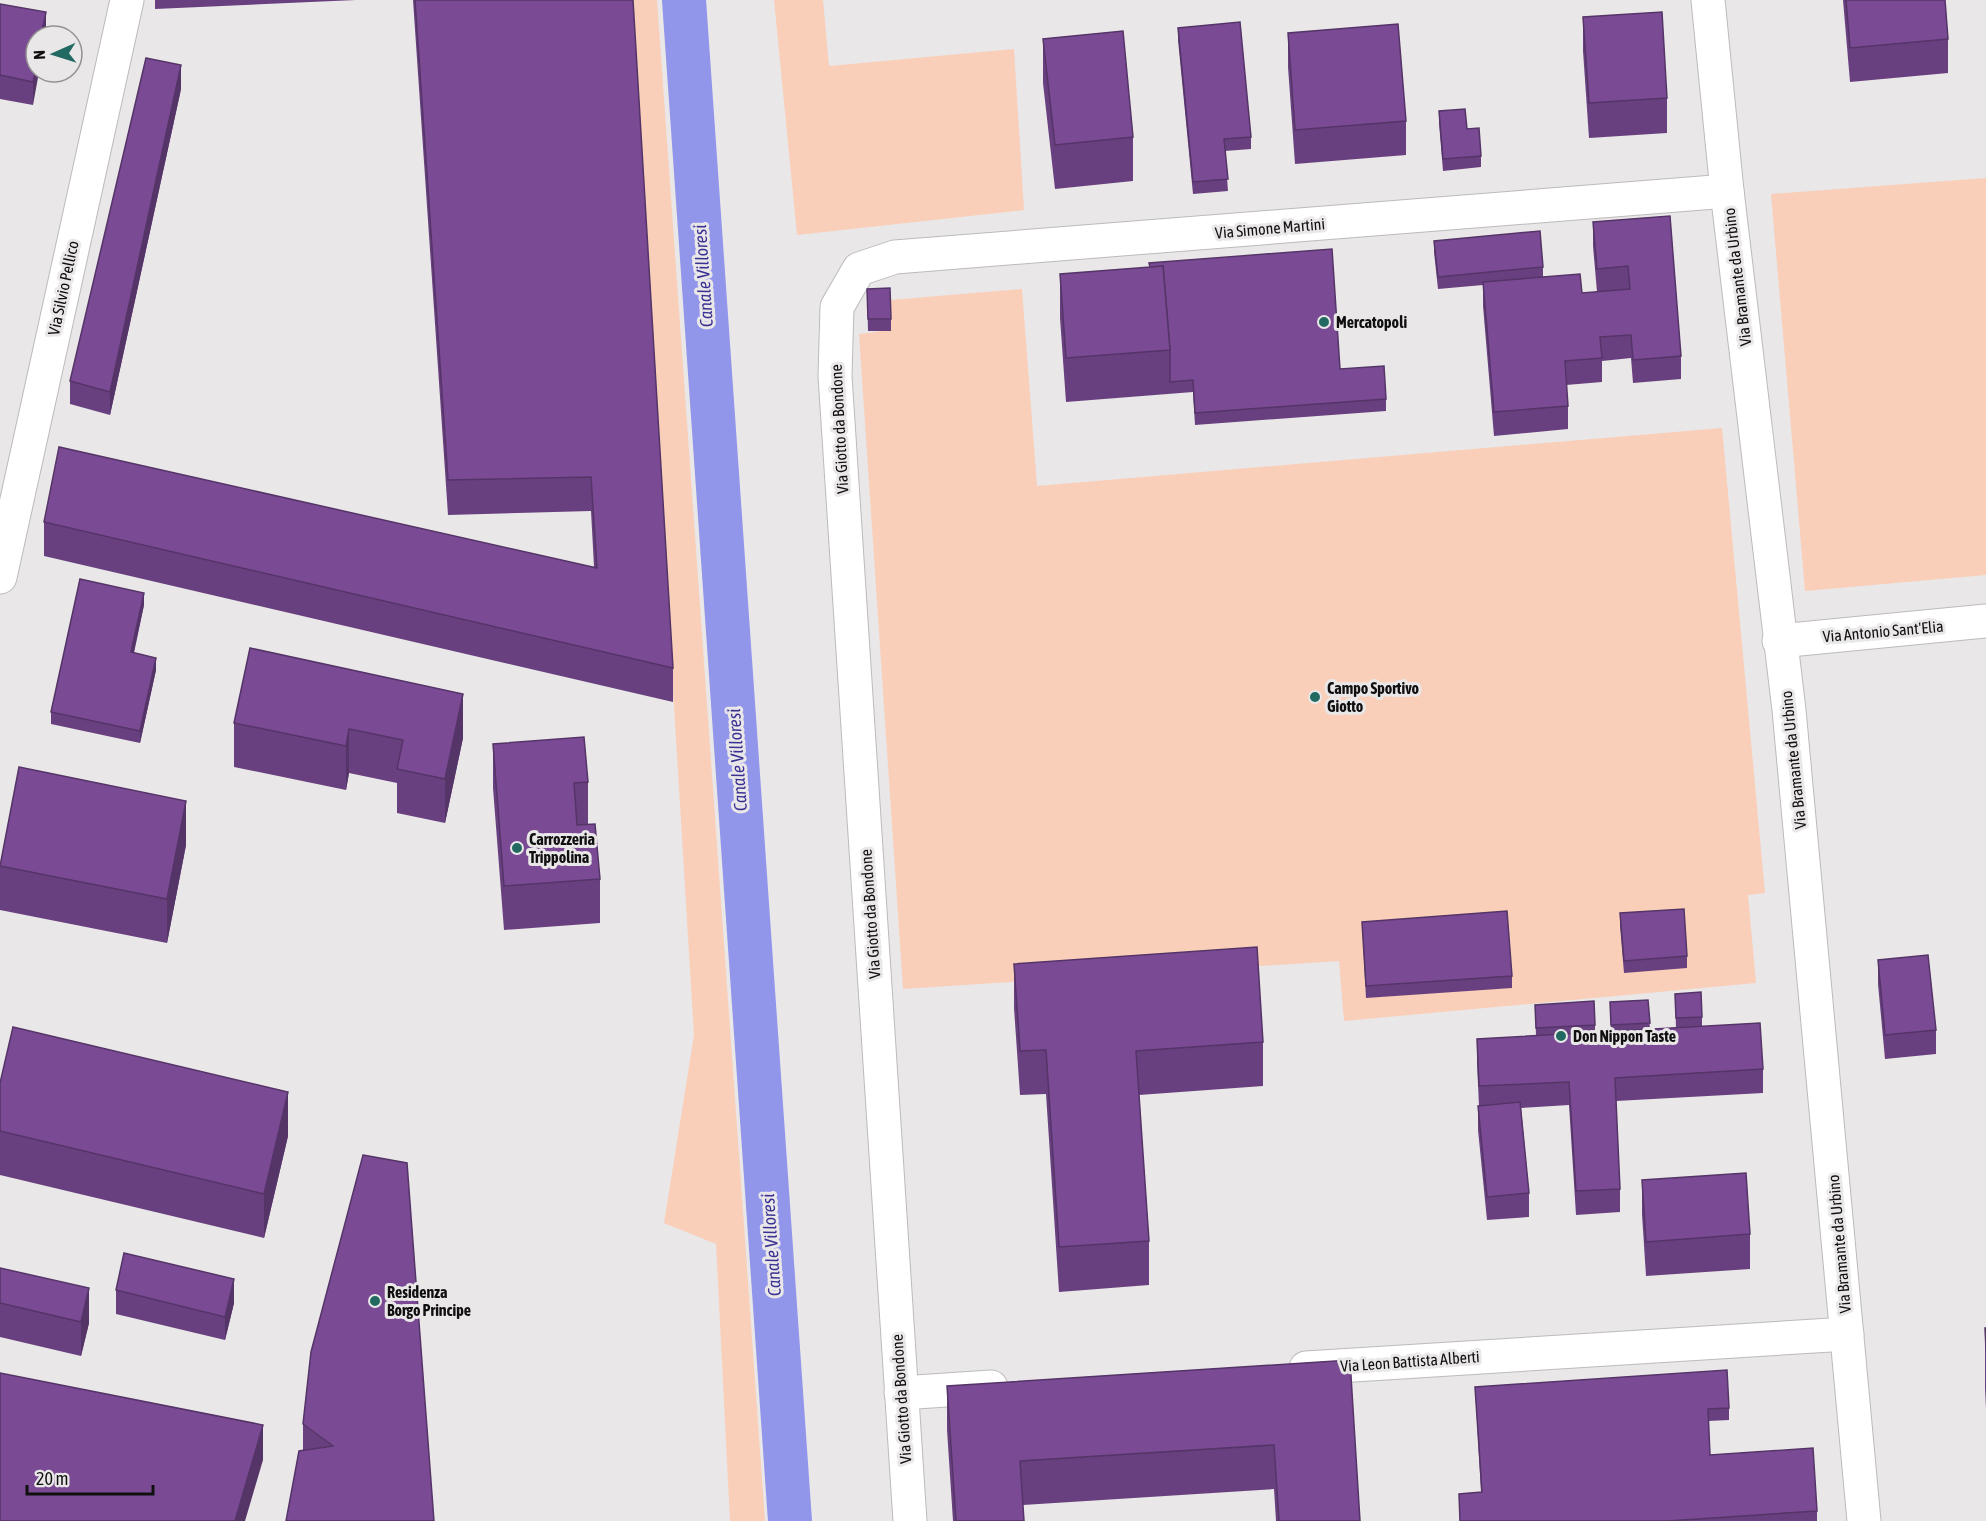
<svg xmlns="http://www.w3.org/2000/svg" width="1986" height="1521" font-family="'Asap Condensed',sans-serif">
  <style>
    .green { fill: #f9cfb9 }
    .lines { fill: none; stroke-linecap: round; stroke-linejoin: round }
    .canal { stroke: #9296eb; stroke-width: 44 }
    .minor-casing { stroke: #bdbabc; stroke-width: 35 }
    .minor { stroke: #fff; stroke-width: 33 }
    .wall { fill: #69407f }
    .shaded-wall { fill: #553468 }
    .building { fill: #7a4b94; stroke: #553468; stroke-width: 1.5 }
    .poi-dot { fill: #226a61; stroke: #eae7e8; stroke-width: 2 }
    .labels { text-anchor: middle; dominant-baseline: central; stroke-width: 6; stroke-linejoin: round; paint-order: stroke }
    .street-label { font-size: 16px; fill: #111011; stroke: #eae7e8 }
    .poi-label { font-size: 16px; font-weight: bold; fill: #111011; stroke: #eae7e8; text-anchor: start }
    .water-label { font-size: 18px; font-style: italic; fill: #3a3293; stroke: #eae7e8 }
  </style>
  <rect width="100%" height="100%" fill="#eae7e8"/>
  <g class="green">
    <polygon points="631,0 657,0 765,1521 730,1521 716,1244 664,1223 694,1035"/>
    <polygon points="774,0 823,0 829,66 1014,49 1024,210 797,235"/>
    <polygon points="1986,178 1986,575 1805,591 1771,194"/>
    <polygon points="1022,289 1037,486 1722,428 1765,893 1748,895 1756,983 1344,1021 1339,961 903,989 859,334 891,330 890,300"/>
  </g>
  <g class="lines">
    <polyline class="canal" points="684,0 790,1521"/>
    <g class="minor-casing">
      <g id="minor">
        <polyline points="1708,0 1727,191 1789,710 1864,1521"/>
        <polyline points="0,577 127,0"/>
        <polyline points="1779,641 1986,621"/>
        <polyline points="1306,1368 1847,1334"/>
        <polyline points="901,1393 991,1387"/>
        <polyline points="910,1521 835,376 837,307 859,269 895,257 1727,191"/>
      </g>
    </g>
    <use href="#minor" class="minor"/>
  </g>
  <g class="wall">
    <polygon points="155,0 356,0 155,9"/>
    <polygon points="413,0 633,0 673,668 673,702 44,556 44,522 594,567 591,511 448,515"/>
    <polygon points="1843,0 1945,0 1948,39 1948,73 1850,82"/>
    <polygon points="0,4 46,12 46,36 36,36 33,105 0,99"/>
    <polygon points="1583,17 1667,98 1667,133 1589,138 1583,51"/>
    <polygon points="1178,28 1251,137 1251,149 1225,151 1228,191 1193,194 1178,40"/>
    <polygon points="1288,33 1406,121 1406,155 1295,164 1288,67"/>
    <polygon points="1043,39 1133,137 1133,181 1055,189 1043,83"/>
    <polygon points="181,89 110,415 70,404 70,381"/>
    <polygon points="1439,111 1467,129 1481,156 1481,167 1443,171 1439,123"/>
    <polygon points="1670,216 1681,356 1681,379 1633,383 1631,358 1602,361 1602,382 1566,385 1568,406 1568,429 1494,436 1483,306 1483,285 1438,289 1434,252 1434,241 1543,267 1543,277 1582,293 1597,292 1593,246 1593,222"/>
    <polygon points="1060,274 1340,369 1386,399 1386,411 1195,425 1193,392 1066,402 1060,318"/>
    <polygon points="867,289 891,319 891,331 868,331"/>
    <polygon points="144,605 134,653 156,670 140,743 51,724 51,712"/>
    <polygon points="250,648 463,738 445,823 397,813 397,783 349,773 346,790 234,767 234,723"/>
    <polygon points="493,744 588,782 588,824 600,879 600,923 504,930 493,788"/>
    <polygon points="186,845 167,943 0,910 0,865"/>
    <polygon points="1620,914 1687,956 1687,968 1624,973 1620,925"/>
    <polygon points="1362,922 1512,976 1512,988 1366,998"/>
    <polygon points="1878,960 1936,1030 1936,1054 1885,1059 1878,984"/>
    <polygon points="1014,964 1263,1042 1263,1086 1139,1095 1149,1241 1149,1285 1059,1292 1046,1094 1020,1095 1014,1008"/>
    <polygon points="1675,994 1702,1017 1702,1027 1763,1069 1763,1093 1616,1101 1620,1189 1620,1212 1576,1215 1569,1105 1521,1108 1529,1193 1529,1217 1487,1220 1478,1130 1478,1106 1479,1106 1477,1062 1477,1039 1536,1036 1535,1005 1595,1025 1595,1032 1611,1031 1610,1002 1648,1000 1650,1029 1676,1028"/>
    <polygon points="0,1083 288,1136 264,1238 0,1175"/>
    <polygon points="1642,1180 1750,1234 1750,1269 1646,1276 1642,1214"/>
    <polygon points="0,1268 89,1323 81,1356 0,1337"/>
    <polygon points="116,1290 234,1303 225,1340 116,1314"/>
    <polygon points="1985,1328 1986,1328 1986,1409 1985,1388"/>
    <polygon points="1350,1360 1360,1521 1276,1521 1274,1489 1023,1505 1024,1521 953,1521 947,1430 947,1386"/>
    <polygon points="1475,1387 1729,1408 1729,1420 1708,1421 1710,1455 1817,1511 1817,1521 1460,1521 1459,1494 1481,1492"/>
    <polygon points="303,1424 434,1521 303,1451"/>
  </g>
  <g class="shaded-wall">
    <polygon points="46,12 46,36 41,36"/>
    <polygon points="181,65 181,89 110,415 110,392"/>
    <polygon points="36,67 36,72 39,72 33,105 33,82"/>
    <polygon points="144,593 144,605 131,664 131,652"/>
    <polygon points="156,658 156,670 140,743 140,731"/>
    <polygon points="463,694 463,738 445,823 445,779"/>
    <polygon points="349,729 349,773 346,790 346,746"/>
    <polygon points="186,801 186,845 167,943 167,899"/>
    <polygon points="288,1092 288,1136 264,1238 264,1194"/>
    <polygon points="234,1279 234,1303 225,1340 225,1317"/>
    <polygon points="89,1288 89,1323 81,1356 81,1322"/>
    <polygon points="263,1425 263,1460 245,1521 235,1521"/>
  </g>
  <g class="building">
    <polygon points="415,0 633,0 673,668 44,522 59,447 597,568 591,477 448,480"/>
    <polygon points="1846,0 1945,0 1948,39 1850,48"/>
    <polygon points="0,4 46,12 41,36 36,36 36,67 33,82 0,75"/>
    <polygon points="1662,12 1667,98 1589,103 1583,17"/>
    <polygon points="1240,22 1251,137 1224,139 1228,179 1193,182 1178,28"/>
    <polygon points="1398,24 1406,121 1295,130 1288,33"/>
    <polygon points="1123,31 1133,137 1055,145 1043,39"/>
    <polygon points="146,58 181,65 110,392 70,381"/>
    <polygon points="1465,109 1467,129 1479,128 1481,156 1443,159 1439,111"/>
    <polygon points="1670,216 1681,356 1633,360 1631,335 1600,337 1602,358 1565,361 1568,406 1494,412 1483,282 1580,274 1582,293 1630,289 1628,266 1597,269 1593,222"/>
    <polygon points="1540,231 1543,267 1438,277 1434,241"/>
    <polygon points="1332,249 1340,369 1384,366 1386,399 1195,413 1193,380 1170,382 1170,350 1163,266 1150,267 1149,263"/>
    <polygon points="1163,266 1170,350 1066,358 1060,274"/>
    <polygon points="890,288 891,319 868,319 867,289"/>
    <polygon points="80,579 144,593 131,652 156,658 140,731 51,712"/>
    <polygon points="250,648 463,694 445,779 397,769 403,740 349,729 346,746 234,723"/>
    <polygon points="584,737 588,782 574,783 577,825 595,824 600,879 504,886 493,744"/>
    <polygon points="19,767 186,801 167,899 0,866"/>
    <polygon points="1684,909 1687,956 1624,961 1620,913"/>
    <polygon points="1507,911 1512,976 1366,986 1362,922"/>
    <polygon points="1257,947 1263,1042 1136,1051 1149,1241 1059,1247 1046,1050 1020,1051 1014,964"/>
    <polygon points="1928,955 1936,1030 1885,1035 1878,960"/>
    <polygon points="1701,992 1702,1017 1676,1018 1675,994"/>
    <polygon points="1648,1000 1650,1023 1611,1025 1610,1002"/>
    <polygon points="1594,1001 1595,1025 1536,1028 1535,1005"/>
    <polygon points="1760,1023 1763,1069 1615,1078 1620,1189 1576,1191 1569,1082 1479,1086 1477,1039"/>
    <polygon points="13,1027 288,1092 264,1194 0,1131 0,1083"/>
    <polygon points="1520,1102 1529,1193 1487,1197 1478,1106"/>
    <polygon points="363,1155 407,1163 434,1521 286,1521 299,1451 333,1446 303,1424 311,1352"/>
    <polygon points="1746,1173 1750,1234 1646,1242 1642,1180"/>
    <polygon points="124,1253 234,1279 225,1317 116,1290"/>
    <polygon points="0,1268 89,1288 81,1322 0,1303"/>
    <polygon points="1985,1328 1986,1328 1986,1349"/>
    <polygon points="1350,1360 1360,1521 1279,1521 1274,1445 1020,1461 1024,1521 956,1521 947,1386"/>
    <polygon points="1727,1370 1729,1408 1708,1409 1710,1455 1813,1448 1817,1511 1668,1521 1460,1521 1459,1494 1482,1492 1475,1387"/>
    <polygon points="0,1373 263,1425 235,1521 0,1521"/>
  </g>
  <g class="poi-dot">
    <circle cx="1324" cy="322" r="6"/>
    <circle cx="1315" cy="697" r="6"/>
    <circle cx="517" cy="848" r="6"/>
    <circle cx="1561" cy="1036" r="6"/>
    <circle cx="375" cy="1301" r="6"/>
  </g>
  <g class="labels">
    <g class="street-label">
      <text transform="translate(1270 228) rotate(-5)">Via Simone Martini</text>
      <text transform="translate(1737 277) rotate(-97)">Via Bramante da Urbino</text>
      <text transform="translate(63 288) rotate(-78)">Via Silvio Pellico</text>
      <text transform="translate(839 429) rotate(-93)">Via Giotto da Bondone</text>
      <text transform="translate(1883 631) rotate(-5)">Via Antonio Sant'Elia</text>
      <text transform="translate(1793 760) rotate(-96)">Via Bramante da Urbino</text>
      <text transform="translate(870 914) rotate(-94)">Via Giotto da Bondone</text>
      <text transform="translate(1839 1244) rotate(-95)">Via Bramante da Urbino</text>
      <text transform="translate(1410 1361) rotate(-4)">Via Leon Battista Alberti</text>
      <text transform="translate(901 1399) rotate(-94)">Via Giotto da Bondone</text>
    </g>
    <g class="poi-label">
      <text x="1336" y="322">Mercatopoli</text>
      <text x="1327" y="688">Campo Sportivo<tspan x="1327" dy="18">Giotto</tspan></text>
      <text x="529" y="839">Carrozzeria<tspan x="529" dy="18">Trippolina</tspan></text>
      <text x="1573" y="1036">Don Nippon Taste</text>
      <text x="387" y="1292">Residenza<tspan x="387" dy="18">Borgo Principe</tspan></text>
    </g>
    <g class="water-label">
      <text transform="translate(703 276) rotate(-94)">Canale Villoresi</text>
      <text transform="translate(737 760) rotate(-94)">Canale Villoresi</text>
      <text transform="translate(771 1245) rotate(-94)">Canale Villoresi</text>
    </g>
  </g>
  <g transform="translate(54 54) rotate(267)"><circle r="28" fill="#eae7e8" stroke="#939192" stroke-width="1.5"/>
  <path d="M0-4.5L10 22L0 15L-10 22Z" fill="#226a61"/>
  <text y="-9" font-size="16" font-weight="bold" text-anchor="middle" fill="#111011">N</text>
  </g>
  <path d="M27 1485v9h126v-9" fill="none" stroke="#111011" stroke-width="3"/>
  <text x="36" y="1485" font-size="18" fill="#111011" stroke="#eae7e8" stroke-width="4.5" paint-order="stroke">20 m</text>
</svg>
